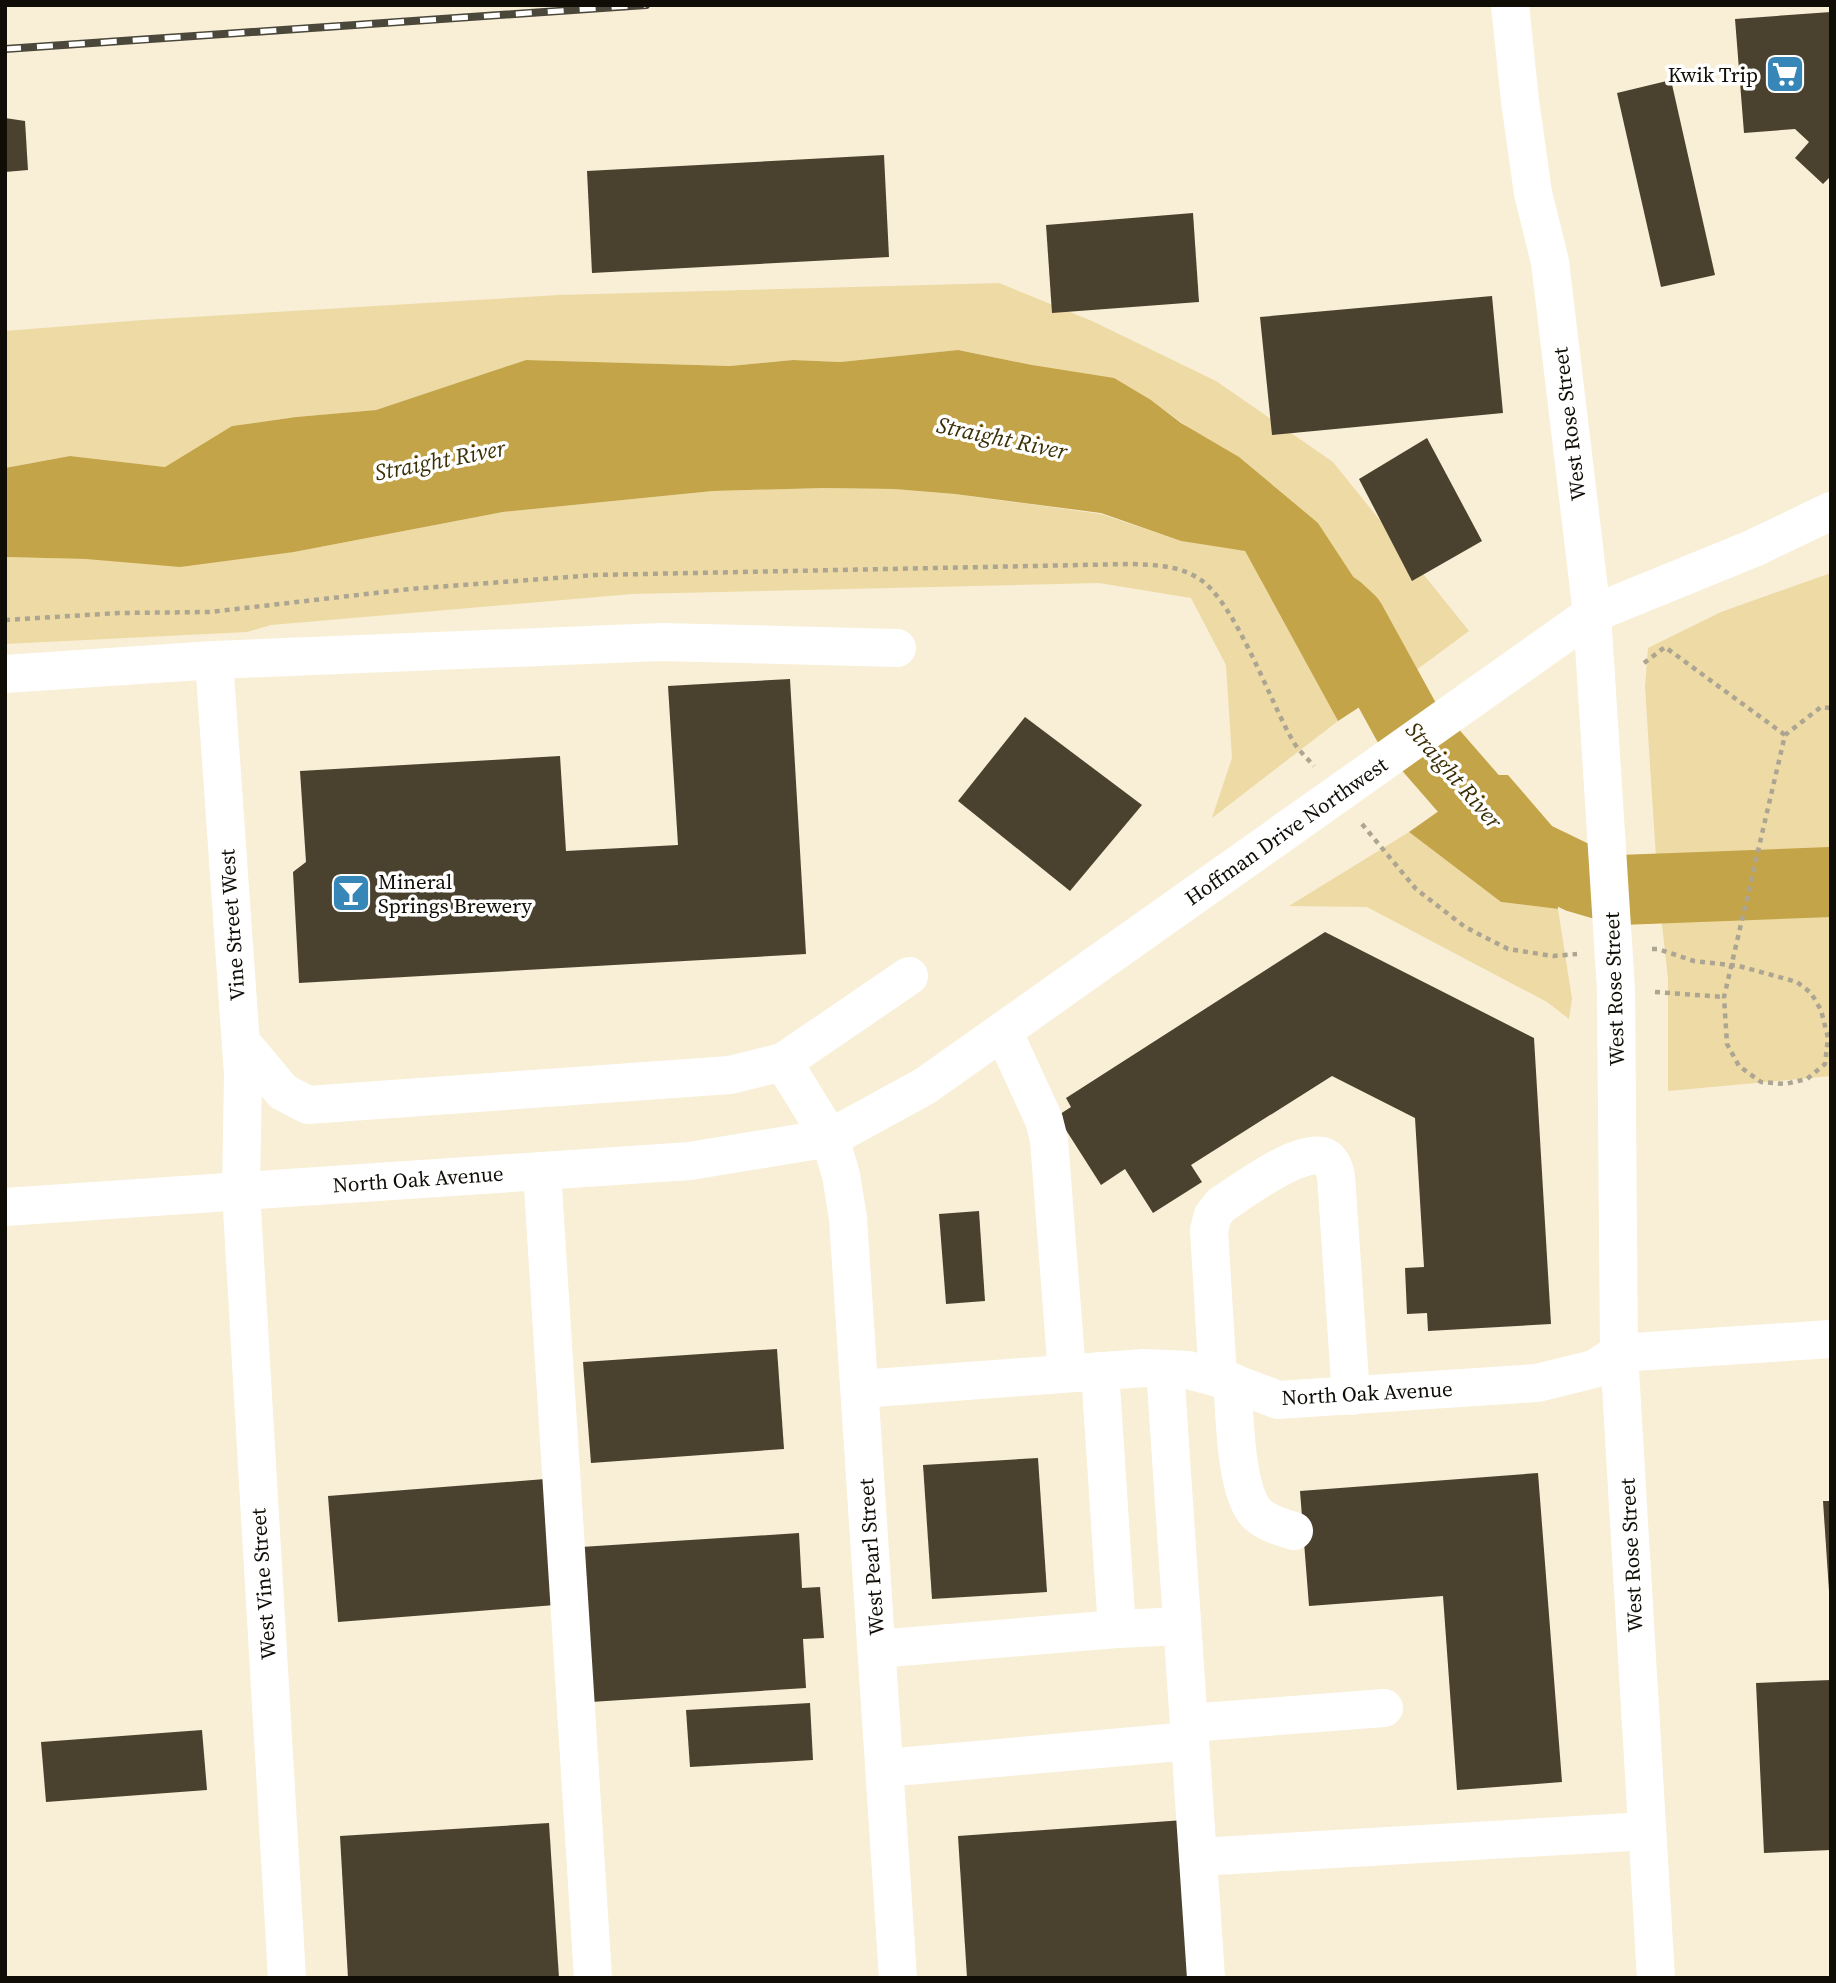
<svg xmlns="http://www.w3.org/2000/svg" width="1836" height="1983" font-family="'Source Serif 4',serif">
  <style>
    .green { fill: #eddaa5 }
    .water { fill: #c4a448 }
    .lines { fill: none; stroke-linecap: round; stroke-linejoin: round }
    .river { stroke: #c4a448; stroke-width: 70 }
    .building { fill: #4a422e }
    .path { stroke: #aca592; stroke-width: 4.5; stroke-dasharray: 5 5; stroke-linecap: butt }
    .minor { stroke: #fff; stroke-width: 38 }
    .major { stroke: #fff; stroke-width: 38 }
    .rail-casing { stroke: #4b473b; stroke-width: 8 }
    .rail { stroke: #fff; stroke-width: 5; stroke-dasharray: 16; stroke-linecap: butt }
    .labels { text-anchor: middle; dominant-baseline: central; stroke-width: 7; stroke-linejoin: round; paint-order: stroke }
    .poi-label { font-size: 21px; fill: #100d06; stroke: #fff; text-anchor: end }
    .street-label { font-size: 21px; fill: #100d06; stroke: #fff }
    .water-label { font-size: 23px; font-style: italic; fill: #3b2e04; stroke: #fff }
  </style>
  <rect width="100%" height="100%" fill="#f8efd6"/>
  <g class="green">
    <polygon points="999,283 1092,321 1216,381 1333,462 1469,631 1415,671 1318,523 1151,400 1032,365 958,350 840,362 793,360 730,366 526,360 376,410 296,417 232,426 165,467 70,456 5,468 5,331 143,320 559,295"/>
    <polygon points="824,488 894,489 955,494 1101,514 1181,541 1245,551 1338,721 1212,818 1232,758 1226,665 1191,598 1099,583 632,594 271,625 247,632 5,644 5,557 86,559 294,552 503,512 713,491"/>
    <polygon points="1831,573 1831,1076 1668,1091 1668,979 1658,889 1645,687 1648,648 1721,612"/>
    <polygon points="1409,832 1501,902 1558,909 1572,999 1569,1019 1547,1002 1367,907 1289,906"/>
  </g>
  <g class="water">
    <polygon points="958,350 1032,365 1114,378 1151,400 1181,423 1239,457 1318,523 1415,671 1338,721 1245,551 1181,541 1101,513 955,494 894,489 824,488 713,491 503,512 294,552 180,567 86,559 5,557 5,468 70,456 165,467 232,426 296,417 376,410 526,360 730,366 793,360 840,362"/>
    <polygon points="1490,775 1508,775 1552,826 1558,909 1501,902 1409,832"/>
  </g>
  <g class="lines">
    <polyline class="river" points="1337,608 1351,621 1407,723 1515,847 1579,878 1620,890 1831,882"/>
  </g>
  <g class="building">
    <polygon points="1831,12 1831,176 1823,184 1795,158 1809,142 1795,129 1744,133 1735,19"/>
    <polygon points="1671,80 1715,275 1661,287 1617,93"/>
    <polygon points="5,118 25,121 28,170 5,172"/>
    <polygon points="884,155 889,257 592,273 587,171"/>
    <polygon points="1193,213 1199,302 1052,313 1046,225"/>
    <polygon points="1492,296 1503,413 1272,435 1260,317"/>
    <polygon points="1427,438 1482,541 1412,581 1359,479"/>
    <polygon points="790,679 806,954 299,983 293,872 306,862 300,771 560,756 566,851 678,845 668,686"/>
    <polygon points="1025,717 1142,805 1070,891 958,801"/>
    <polygon points="1325,932 1534,1038 1551,1324 1428,1331 1427,1313 1407,1314 1405,1268 1424,1267 1415,1118 1332,1076 1191,1165 1202,1182 1153,1213 1125,1169 1101,1185 1057,1116 1071,1107 1066,1098"/>
    <polygon points="979,1211 985,1301 946,1304 939,1214"/>
    <polygon points="777,1349 784,1449 591,1463 583,1362"/>
    <polygon points="1038,1458 1047,1592 932,1599 923,1465"/>
    <polygon points="1538,1473 1562,1782 1457,1790 1443,1596 1309,1606 1300,1491"/>
    <polygon points="545,1479 555,1605 338,1622 328,1496"/>
    <polygon points="1823,1501 1831,1501 1831,1591 1829,1591"/>
    <polygon points="799,1533 802,1588 820,1587 824,1638 803,1639 806,1688 591,1702 581,1547"/>
    <polygon points="1831,1680 1831,1850 1764,1853 1756,1683"/>
    <polygon points="810,1703 813,1760 690,1767 686,1710"/>
    <polygon points="202,1730 207,1790 46,1802 41,1742"/>
    <polygon points="1184,1820 1194,1978 967,1978 958,1836"/>
    <polygon points="549,1823 559,1978 348,1978 340,1836"/>
  </g>
  <g class="lines">
    <g class="path">
      <path d="M 5,620 L 119,613 L 210,612 L 410,589 L 596,575 L 1130,564 C 1154,565 1177,565 1198,578 C 1235,600 1270,702 1293,741 C 1298,750 1307,758 1314,766"/>
      <polyline points="1644,663 1665,647 1785,735"/>
      <polyline points="1362,824 1416,889 1465,927 1508,949 1553,956 1577,954"/>
      <polyline points="1652,949 1658,949 1694,961 1739,966 1797,982 1811,993 1821,1010 1828,1038 1825,1064 1807,1079 1785,1084 1761,1082 1739,1066 1727,1044 1724,997 1785,735 1821,707 1831,708"/>
      <polyline points="1655,992 1724,997"/>
    </g>
    <g class="minor">
      <polyline points="1510,5 1520,101 1533,193 1550,262 1592,614"/>
      <polyline points="214,660 243,1074 241,1191 287,1978"/>
      <polyline points="5,674 214,660 661,642 897,648"/>
      <polyline points="1003,1031 1044,1120 1049,1140 1067,1373"/>
      <polyline points="241,1042 283,1092 308,1105 730,1075 783,1062 830,1138 841,1175 848,1218 898,1978"/>
      <polyline points="783,1062 909,976"/>
      <polyline points="542,1171 593,1978"/>
      <polyline points="1165,1369 1206,1978"/>
      <polyline points="1100,1371 1117,1629 1182,1626"/>
      <path d="M 1218,1378 L 1209,1230 L 1213,1215 L 1221,1205 C 1241,1192 1302,1146 1325,1157 C 1332,1161 1334,1168 1336,1176 L 1351,1396"/>
      <path d="M 1232,1382 C 1235,1415 1235,1487 1255,1512 C 1265,1523 1281,1527 1294,1531"/>
      <polyline points="860,1389 1144,1368 1188,1370 1223,1379 1278,1400 1537,1383 1594,1369 1619,1353 1831,1339"/>
      <polyline points="877,1649 1117,1629"/>
      <polyline points="1189,1723 1384,1708"/>
      <polyline points="885,1768 1190,1741"/>
      <polyline points="1198,1857 1647,1831"/>
    </g>
    <g class="major">
      <polyline points="1592,614 1616,990 1619,1353 1656,1978"/>
      <polyline points="5,1207 690,1161 830,1138 925,1086 1592,614 1754,548 1831,511"/>
    </g>
    <g class="rail-casing">
      <polyline id="rail" points="5,49 646,5"/>
    </g>
    <use href="#rail" class="rail"/>
  </g>
  <defs>
    <g id="supermarket-square" transform="scale(2.0125)"><rect x="-9" y="-9" width="18" height="18" rx="4" fill="#3786b8" stroke="#fff"/><path d="M-6-5.5h2.5l.6 2H6L4.5 2H-2.5L-4.4-4H-6ZM-1.5 3.2a1.3 1.3 0 1 0 .1 0ZM3 3.2a1.3 1.3 0 1 0 .1 0Z" fill="#fff"/></g>
    <g id="bar-square" transform="scale(2.0125)"><rect x="-9" y="-9" width="18" height="18" rx="4" fill="#3786b8" stroke="#fff"/><path d="M-6-5H6L.8 .8V4.5H3.5V6h-7V4.5H-.8V.8Z" fill="#fff"/></g>
  </defs>
  <g fill-rule="evenodd">
    <use href="#supermarket-square" x="1785" y="74"/>
    <use href="#bar-square" x="351" y="893"/>
  </g>
  <g class="labels">
    <g class="poi-label">
      <text x="1758" y="74">Kwik Trip</text>
      <text x="378" y="881" text-anchor="start">Mineral<tspan x="378" dy="24">Springs Brewery</tspan></text>
    </g>
    <g class="street-label">
      <text transform="translate(1569 424) rotate(-97)">West Rose Street</text>
      <text transform="translate(1286 831) rotate(-35)">Hoffman Drive Northwest</text>
      <text transform="translate(232 925) rotate(-94)">Vine Street West</text>
      <text transform="translate(1614 989) rotate(-92)">West Rose Street</text>
      <text transform="translate(418 1179) rotate(-4)">North Oak Avenue</text>
      <text transform="translate(1367 1393) rotate(-3)">North Oak Avenue</text>
      <text transform="translate(1631 1555) rotate(-93)">West Rose Street</text>
      <text transform="translate(871 1557) rotate(-94)">West Pearl Street</text>
      <text transform="translate(263 1584) rotate(-94)">West Vine Street</text>
    </g>
    <g class="water-label">
      <text transform="translate(1002 438) rotate(12)">Straight River</text>
      <text transform="translate(440 460) rotate(-11)">Straight River</text>
      <text transform="translate(1454 775) rotate(49)">Straight River</text>
    </g>
  </g>
  <rect width="1836" height="1983" fill="none" stroke="#100d06" stroke-width="14"/>
</svg>
